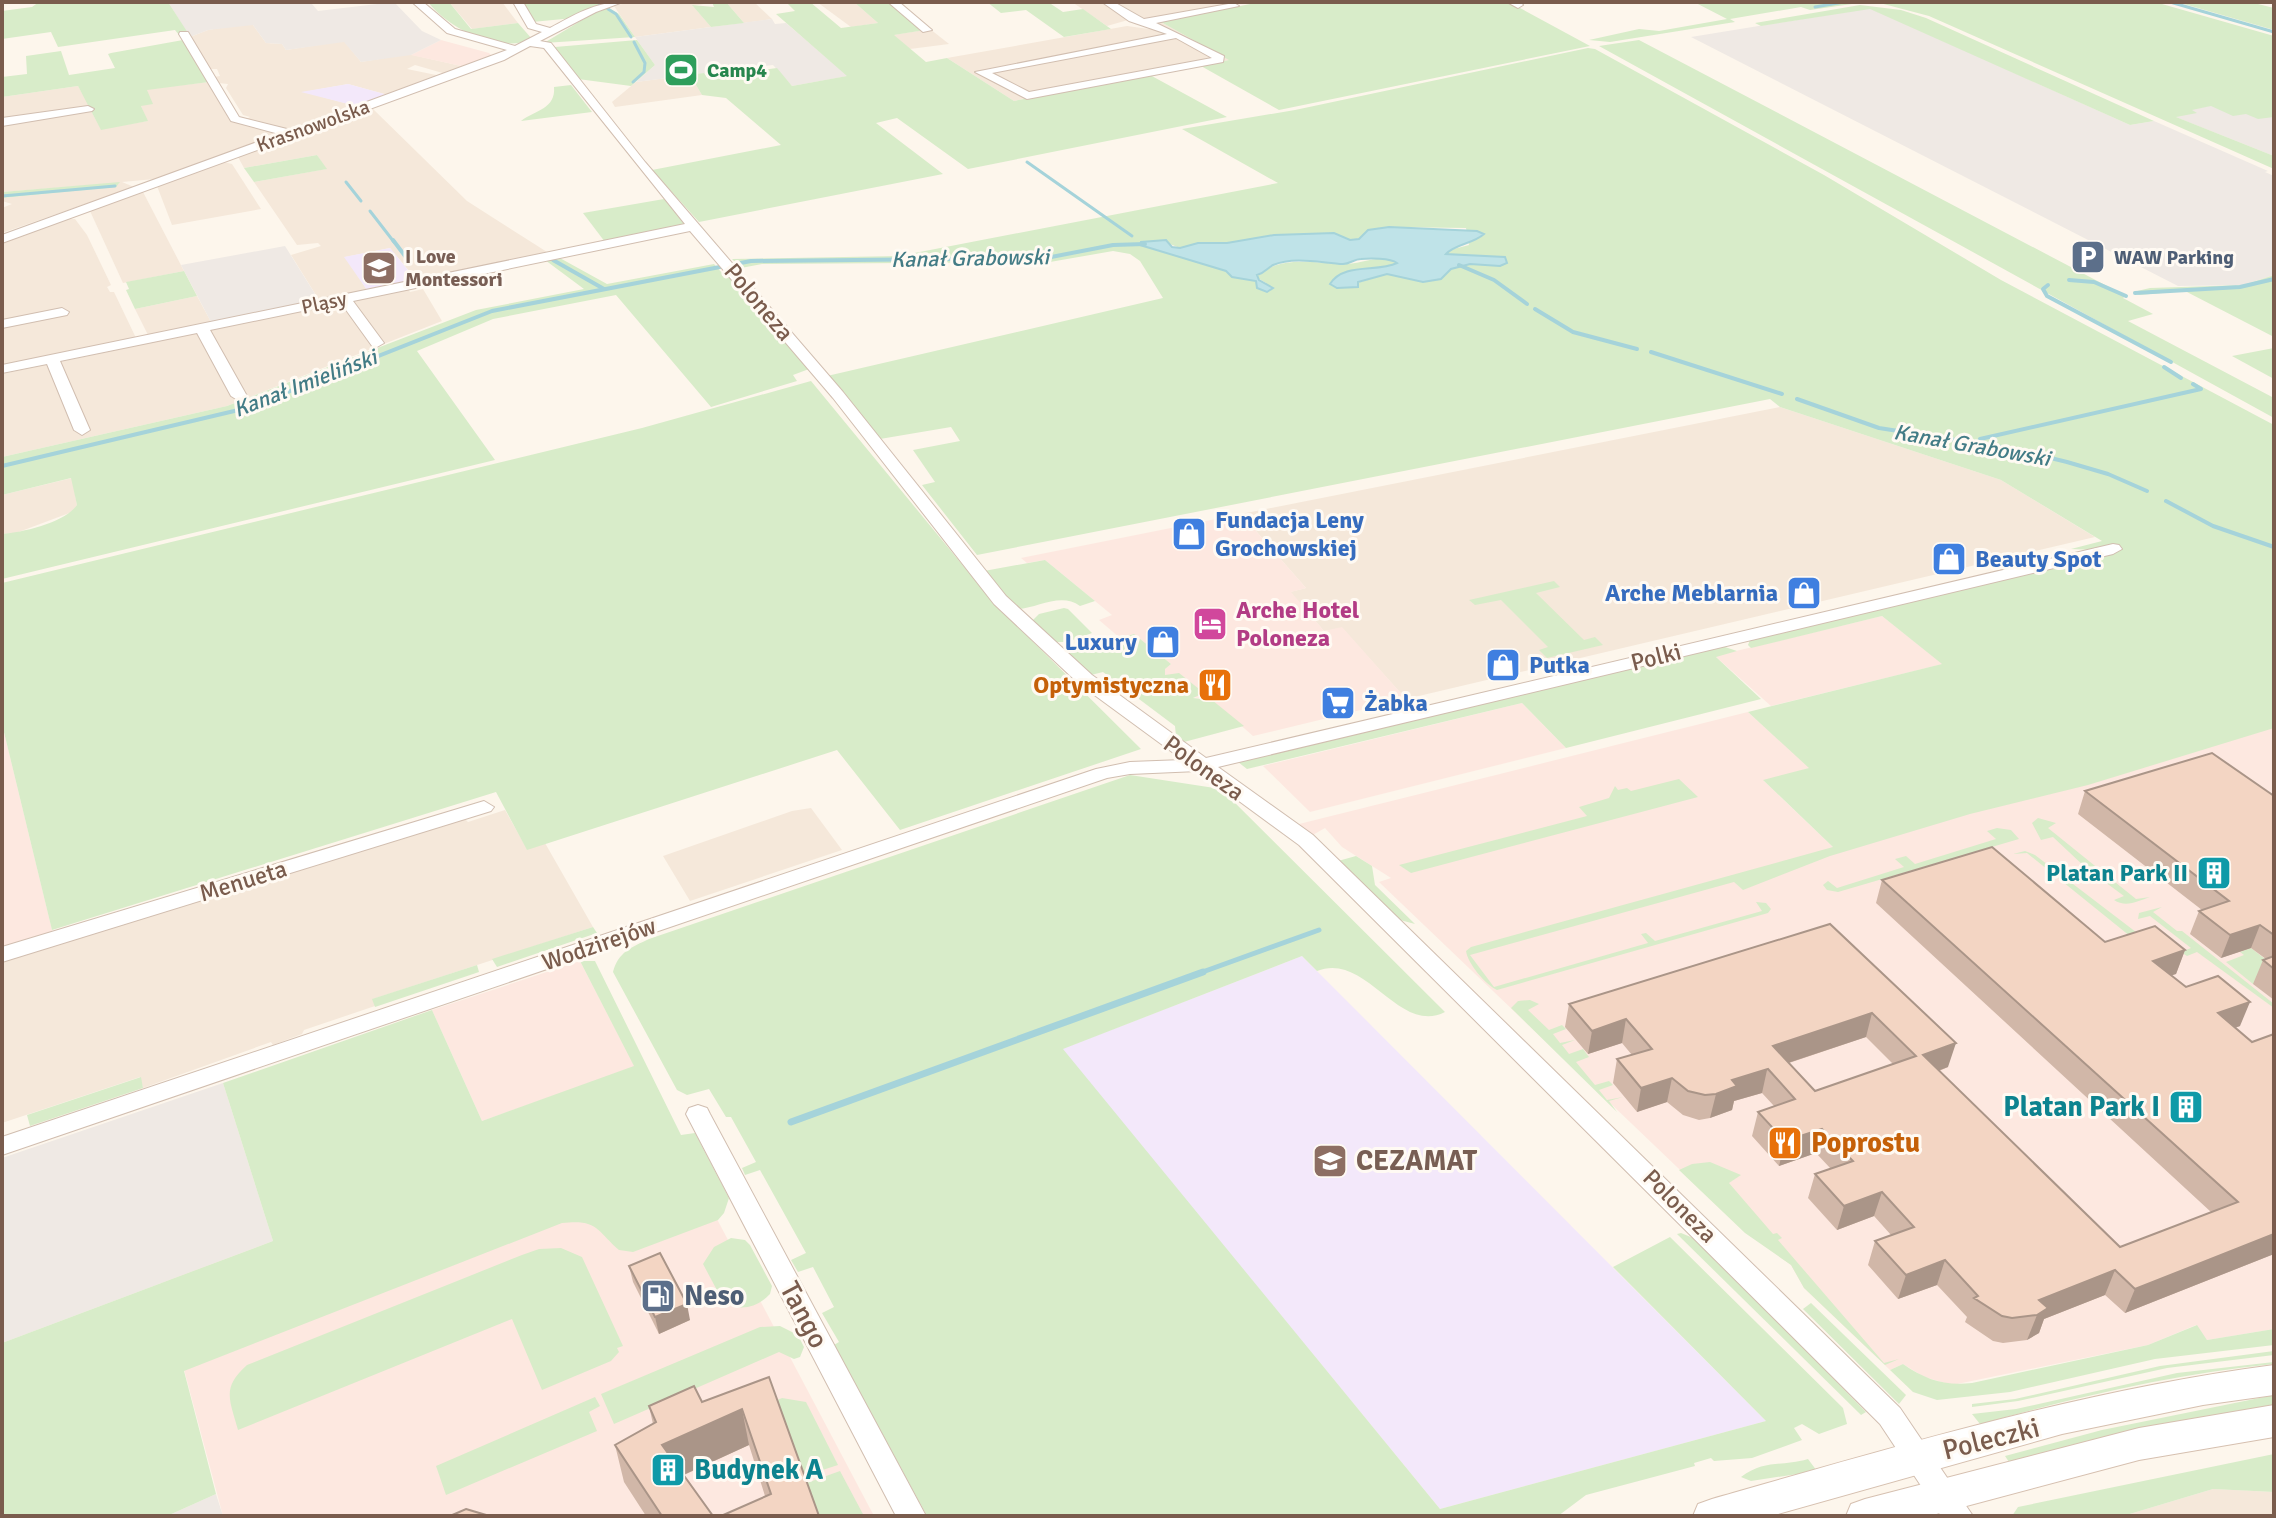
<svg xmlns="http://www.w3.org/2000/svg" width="2276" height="1518" font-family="Signika,sans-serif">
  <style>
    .residential { fill: #f5e8da }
    .commercial { fill: #fde8e0 }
    .industrial { fill: #efe9e4 }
    .education { fill: #f3e8fa }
    .green { fill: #d8ecc9; fill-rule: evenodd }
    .water { fill: #bfe3e8; stroke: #a5d3da; stroke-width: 2 }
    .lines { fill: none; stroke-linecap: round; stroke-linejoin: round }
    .stream-far3 { stroke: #a5d3da; stroke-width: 3 }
    .stream-far2 { stroke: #a5d3da; stroke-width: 4 }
    .stream-far1 { stroke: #a5d3da; stroke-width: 5 }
    .stream { stroke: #a5d3da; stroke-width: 7 }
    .minor-casing { stroke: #d1beb0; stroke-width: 2 }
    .secondary-casing { stroke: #d6c0b0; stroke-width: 2 }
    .minor { fill: #fff; fill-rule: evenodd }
    .secondary { fill: #fff; fill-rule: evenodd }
    .wall { fill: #d1b7a8; fill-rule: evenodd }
    .shaded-wall { fill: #aa9588 }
    .building { fill: #f3d5c3; stroke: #aa9588; stroke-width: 2; fill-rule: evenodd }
    .labels { text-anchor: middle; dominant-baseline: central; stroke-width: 6; stroke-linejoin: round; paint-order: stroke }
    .far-leisure-label { font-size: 20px; font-weight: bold; fill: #27864d; stroke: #fffaf3; text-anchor: start }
    .far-street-label { font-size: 20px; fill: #7a5c4d; stroke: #fffaf3 }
    .far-education-label { font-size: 20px; font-weight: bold; fill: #785e54; stroke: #fffaf3; text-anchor: start }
    .far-service-label { font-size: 20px; font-weight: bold; fill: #4e5e75; stroke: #fffaf3; text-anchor: start }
    .far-water-label { font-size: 22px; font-style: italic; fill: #437c86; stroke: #fffaf3 }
    .street-label { font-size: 24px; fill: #7a5c4d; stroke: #fffaf3 }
    .shop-label { font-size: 24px; font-weight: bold; fill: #366cbe; stroke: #fffaf3; text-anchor: start }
    .hotel-label { font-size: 24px; font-weight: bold; fill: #b23c85; stroke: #fffaf3; text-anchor: start }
    .food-label { font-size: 24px; font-weight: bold; fill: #c56008; stroke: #fffaf3; text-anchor: end }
    .culture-label { font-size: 24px; font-weight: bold; fill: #0d838f; stroke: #fffaf3; text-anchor: end }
    .near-culture-label { font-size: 28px; font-weight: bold; fill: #0d838f; stroke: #fffaf3; text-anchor: end }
    .near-food-label { font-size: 28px; font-weight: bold; fill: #c56008; stroke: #fffaf3; text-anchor: start }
    .near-education-label { font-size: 28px; font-weight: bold; fill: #785e54; stroke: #fffaf3; text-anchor: start }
    .near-service-label { font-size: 28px; font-weight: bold; fill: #4e5e75; stroke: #fffaf3; text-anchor: start }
    .near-street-label { font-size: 28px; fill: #7a5c4d; stroke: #fffaf3 }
  </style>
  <rect width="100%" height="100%" fill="#fdf6ec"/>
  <g class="residential">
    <polygon points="449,2 502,2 518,23 472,29"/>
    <polygon points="630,2 714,2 693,6 711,27 635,37 614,6"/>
    <polygon points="726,2 754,2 772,19 744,23"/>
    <polygon points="817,2 854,2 878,23 851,27"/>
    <polygon points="1072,2 1101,2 1128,20 1107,26"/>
    <polygon points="1113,2 1224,2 1225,3 1221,7 1147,19 1139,18"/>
    <polygon points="1161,22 1230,60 1014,101 947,58 1127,26 1149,29 1156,28"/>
    <polygon points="239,25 253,25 266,43 282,44 286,50 344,41 361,62 408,54 466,67 446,74 415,65 407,69 441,76 388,95 348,84 304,92 356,106 289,130 247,119 250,117 243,115 226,88 228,84 218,83 214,77 220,76 217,69 210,69 190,37 208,30"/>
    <polygon points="930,29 949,44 910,49 893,35"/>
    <polygon points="690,75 702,95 615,107 612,102 636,82"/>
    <polygon points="209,82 232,120 281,133 155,179 122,182 134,187 2,233 2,208 12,204 2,201 2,198 115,187 119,183 2,192 2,123 90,109 101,129 147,121 141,106 147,89"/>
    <polygon points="78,86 90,107 2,120 2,97"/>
    <polygon points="372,108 467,201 547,252 416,279 390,248 345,257 367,290 319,300 291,255 321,246 318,243 297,245 254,182 326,169 317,155 244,168 238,157 319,128 325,129 337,125 333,122"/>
    <polygon points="224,162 232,164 261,209 172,225 157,186"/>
    <polygon points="143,192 184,271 123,283 90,211"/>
    <polygon points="69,219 75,219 87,235 111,285 107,287 110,292 114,292 136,338 2,365 2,326 68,312 67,310 2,322 2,243"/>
    <polygon points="408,289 410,292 423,289 442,321 227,406 2,457 2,374"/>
    <polygon points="197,296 211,322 148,335 135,309"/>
    <polygon points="1780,407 2001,480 2095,537 1406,699 1342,628 1324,631 1290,592 1306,588 1241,514"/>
    <polygon points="72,478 77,505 72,512 16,533 2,534 2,495"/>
    <polygon points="811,808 842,850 690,901 663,856 792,811"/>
    <polygon points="505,810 527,849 545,843 593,927 373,999 375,1006 304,1030 302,1034 273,1045 271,1042 143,1088 140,1077 2,1123 2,960 463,817 468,822"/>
    <polygon points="2213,1489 2274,1492 2274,1516 2123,1516"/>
  </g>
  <g class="commercial">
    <polygon points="441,40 489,53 493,57 466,67 411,55"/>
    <polygon points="1241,514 1306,588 1291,592 1324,631 1342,627 1406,699 1253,736 1212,700 1192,697 1203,693 1165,676 1165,669 1171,664 1134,634 1120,638 1099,620 1112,615 1045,560 1027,563 1021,558"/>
    <polygon points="1882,616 1943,664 1771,706 1715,656"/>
    <polygon points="1522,703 1566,748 1310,812 1263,766"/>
    <polygon points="1748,712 1810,768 1764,781 1833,847 2274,725 2274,1329 2207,1340 2196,1325 2148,1345 1952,1385 1924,1377 1903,1364 1890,1370 1804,1288 1791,1265 1745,1232 1379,882 1391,878 1342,847 1325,828 1311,836 1299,824"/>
    <polygon points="2,724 53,934 2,950"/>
    <polygon points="580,961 635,1067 482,1121 432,1010"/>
    <polygon points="654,1100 874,1516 223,1516 161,1283"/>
  </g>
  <g class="industrial">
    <polygon points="168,2 321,2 312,4 318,11 394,2 422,31 441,40 411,55 361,62 344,42 286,50 282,44 266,43 253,25 208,30 190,37"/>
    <polygon points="1870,8 2130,125 2154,121 2268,171 2265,172 2274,176 2274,275 2244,285 2178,286 1691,37"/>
    <polygon points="772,19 775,24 786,23 848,76 792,86 773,65 636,82 655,65 635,37"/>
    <polygon points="2274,94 2274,156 2168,114 2209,106"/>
    <polygon points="285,246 317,297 302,300 302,304 211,322 181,265"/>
    <polygon points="223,1083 273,1241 2,1343 2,1158"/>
    <polygon points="216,1494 223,1516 167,1516"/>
  </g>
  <g class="education">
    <polygon points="348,84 388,95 356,106 301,92"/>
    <polygon points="390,248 416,280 367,290 344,257"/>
    <polygon points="1302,956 1766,1421 1440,1509 1062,1049"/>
  </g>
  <g class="green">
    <polygon points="39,2 168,2 188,33 179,35 175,30 58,47 51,32 2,39 2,11 32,7"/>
    <path d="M 428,2 L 449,2 L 471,29 L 518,23 L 532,39 C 499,54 449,29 428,2 Z"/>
    <polygon points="521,2 610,2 574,18 532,22"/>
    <polygon points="712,2 726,2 744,23 711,27 692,5 714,7"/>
    <polygon points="786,2 810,2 841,28 878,23 854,2 889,2 925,30 894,35 926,62 947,58 1014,101 1150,75 1227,117 968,169 897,118 876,123 943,174 699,222 652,170 781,145 726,98 702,95 690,75 704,73 707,77 777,68 792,86 847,76 776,14 795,11"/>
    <polygon points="987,2 1048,2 1063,12 1083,9 1111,29 1064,37 1026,10 1001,13"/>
    <polygon points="1260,2 1509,2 1590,46 1279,110 1201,66 1229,60 1161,22"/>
    <polygon points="1694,2 1866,2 1810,10 1801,7 1730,19 1735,22 1610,42 1589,40 1639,29 1659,31 1727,19"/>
    <polygon points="1876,2 2155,2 2274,36 2274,117 2258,119 2246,114 2233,116 2211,106 2192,110 2197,113 2176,117 2274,156 2274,169 1929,16"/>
    <polygon points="2177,2 2250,2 2274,8 2274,30"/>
    <polygon points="1860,5 1901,10 1926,18 2154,121 2130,125 1870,9 1761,26 1755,23"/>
    <polygon points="609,8 619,14 635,37 544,43 597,11"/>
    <polygon points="183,40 209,82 147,90 153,104 141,106 148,121 101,130 78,86 2,97 2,77 27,74 26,56 61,51 69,75 115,68 108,54 111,53"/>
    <polygon points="637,40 655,65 631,86 578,79 555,49 555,47"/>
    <polygon points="1639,40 2126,296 2123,298 2153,314 2128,321 2274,398 2274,418 1599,46"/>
    <path d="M 1588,48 L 1595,49 L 1824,175 L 2001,280 L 2274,425 L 2274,728 L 2088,785 L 1970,814 L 1830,856 L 1743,890 L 1734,882 L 1470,955 L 1494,987 L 1648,943 L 1641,934 L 1646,933 L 1655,941 L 1762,911 L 1756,902 L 1766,903 L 1771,909 L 1768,913 L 1497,990 C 1485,984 1468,964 1466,951 L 1471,947 L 1833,847 L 1763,780 L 1809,768 L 1748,712 L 1942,664 L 1882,616 L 1751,648 L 1748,645 L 1750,640 L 2119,551 L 2071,549 L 2102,541 L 2001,480 L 1780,407 L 1770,399 L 977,555 L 922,485 L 935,482 L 913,450 L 960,441 L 951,427 L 880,439 L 827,376 L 1163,298 L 1140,261 L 1130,254 L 1113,251 L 1050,262 L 762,264 L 741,268 L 732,259 L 899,256 L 1278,183 L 1182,129 L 1295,110 ZM 1389,227 L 1466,228 L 1469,245 L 1450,250 L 1446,254 L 1475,255 L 1493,266 L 1470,264 L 1451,269 L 1441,279 L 1423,282 L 1387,274 L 1357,283 L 1398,264 C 1384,252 1361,264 1345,264 C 1315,264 1281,254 1256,277 L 1266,283 L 1257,288 L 1256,280 C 1246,275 1236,278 1226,271 L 1150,247 L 1160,240 L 1180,248 L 1263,239 L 1274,235 L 1334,233 L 1350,240 L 1359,239 L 1368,230 Z"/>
    <path d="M 571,85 L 592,112 L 521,121 C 535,110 556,109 554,87 Z"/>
    <polygon points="317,155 327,169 254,182 244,168"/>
    <polygon points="120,182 116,187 2,198 2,192"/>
    <polygon points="664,199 684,223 682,227 605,242 583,213"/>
    <path d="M 558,257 L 607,284 L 714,264 L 722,273 L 728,272 L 809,369 L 793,375 L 797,381 L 711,407 L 616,295 L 493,319 L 417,351 L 495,460 L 2,579 L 2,534 C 24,532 64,523 77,505 L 71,478 L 2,495 L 2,457 L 227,406 L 476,310 L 584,289 L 545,260 Z"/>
    <polygon points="184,271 197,296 135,309 126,290 129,289 126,282"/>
    <polygon points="2274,275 2274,337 2185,291 2139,295 2133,292 2150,288 2244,285"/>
    <polygon points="2274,348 2274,379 2232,356"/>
    <polygon points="811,381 993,602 1141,749 900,830 837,750 527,850 496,792 52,930 2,724 2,583 642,428"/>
    <path d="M 1045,560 L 1095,601 L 1080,606 C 1061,592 1038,608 1018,609 L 984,571 Z"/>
    <polygon points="1554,581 1560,587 1536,593 1584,640 1595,637 1603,645 1547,658 1539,650 1548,647 1501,600 1475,605 1469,600"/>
    <polygon points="1064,608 1068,609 1092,633 1067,642 1054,642 1031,622 1039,614"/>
    <polygon points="1134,634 1171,664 1165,669 1165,675 1179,673 1204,693 1193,698 1212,700 1244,726 1184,742 1176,736 1175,726 1103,672 1091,675 1067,654"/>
    <polygon points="1722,646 1737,651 1716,657 1761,699 1566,748 1522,703 1247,769 1238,762"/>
    <path d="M 1130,775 L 1221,789 L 1445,1012 C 1399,1036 1366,951 1317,971 L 1302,956 L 1063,1049 L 1440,1509 L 1766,1421 L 1613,1267 L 1670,1237 L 1843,1408 L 1847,1424 L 1819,1434 L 1802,1424 L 1794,1428 L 1802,1440 L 1752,1458 L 1714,1461 L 1711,1458 L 1694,1463 L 1695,1466 L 1586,1495 L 1558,1516 L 927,1516 L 834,1345 L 839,1342 L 822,1313 L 834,1307 L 813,1267 L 798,1272 L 791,1260 L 806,1253 L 760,1170 L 745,1175 L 742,1168 L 756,1162 L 731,1117 L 726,1117 L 709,1089 L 687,1095 L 677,1090 L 613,972 C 618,952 632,947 649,939 Z"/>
    <polygon points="1679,779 1698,797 1411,873 1399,865 1587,816 1579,807 1609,798 1615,786 1618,790 1627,788 1631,791"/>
    <path d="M 2038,818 L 2056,823 L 2048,828 L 2136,899 L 2150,897 C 2138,901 2126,908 2114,900 L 2124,896 L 2090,871 L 2080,874 L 2075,871 L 2085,867 L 2053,837 L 2041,840 L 2032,823 Z"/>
    <polygon points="1997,828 2011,830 2019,839 1838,892 1827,890 1823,885 1828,881 1837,888 1904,867 1895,859 1906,856 1915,864 1996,839 1987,831"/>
    <polygon points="2025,851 2035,855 2149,942 2141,945 2027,853 2013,854"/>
    <polygon points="1356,856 1372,866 1375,885 1415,924 1400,920 1338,861"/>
    <polygon points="2162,907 2153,912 2177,931 2182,931 2274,1004 2274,1008 2197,952 2187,956 2181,952 2191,948 2150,916 2138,919 2139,913"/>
    <polygon points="593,927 597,933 497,967 492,959"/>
    <polygon points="2251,948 2274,966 2274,977 2253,984 2226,962 2244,955 2240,952"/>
    <path d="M 580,961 L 595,961 L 681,1135 L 695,1133 L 729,1198 L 724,1213 L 718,1220 L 633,1252 L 619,1250 C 596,1230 598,1219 562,1223 L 184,1371 L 216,1494 L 167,1516 L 2,1516 L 2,1343 L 273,1241 L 223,1083 L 432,1010 L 482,1121 L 634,1066 Z"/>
    <polygon points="477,965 479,972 375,1007 372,999"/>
    <polygon points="1530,1000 1539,1004 1528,1010 1549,1030 1562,1025 1566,1029 1553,1034 1560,1043 1575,1040 1562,1045 1569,1054 1583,1049 1589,1057 1576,1062 1595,1085 1609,1081 1613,1085 1599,1090 1607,1100 1623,1097 1609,1101 1617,1112 1511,1008 1518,1001"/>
    <polygon points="141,1077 143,1088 30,1126 27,1115"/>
    <polygon points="1710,1162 1741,1175 1729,1183 1773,1234 1777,1233 1782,1238 1778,1240 1884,1363 1899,1359 1885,1365 1804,1288 1791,1265 1745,1233 1679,1170 1692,1164"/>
    <polygon points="1681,1233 1698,1240 1866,1412 1861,1415 1677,1234"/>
    <path d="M 731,1238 L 745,1240 L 750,1245 L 772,1286 L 770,1294 C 754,1311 733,1312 716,1296 L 719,1294 L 703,1264 L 714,1247 Z"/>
    <path d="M 561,1248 L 582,1257 L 623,1346 L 617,1348 L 619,1352 L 611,1361 L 542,1390 L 512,1319 L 238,1430 C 230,1400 221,1388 247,1365 L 522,1255 L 539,1249 Z"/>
    <polygon points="1811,1303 1906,1395 1899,1404 1803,1309"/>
    <path d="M 2197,1325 L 2207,1340 L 2274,1329 L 2274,1345 L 2155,1359 L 2010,1392 L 1937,1400 L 1913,1392 L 1890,1370 L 1903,1364 C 1926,1380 1945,1386 1972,1383 L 2148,1345 Z"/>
    <polygon points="780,1326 798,1335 804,1347 800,1357 794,1359 779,1352 614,1424 601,1394 760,1327"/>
    <polygon points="2274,1351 2274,1355 2167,1368 2018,1401 1972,1407 1972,1404 2015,1399 2160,1366"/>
    <path d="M 2274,1362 L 2274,1364 C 2173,1374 2077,1397 1980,1424 L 1972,1414 L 2016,1409 L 2177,1373 Z"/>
    <polygon points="2274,1395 2274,1407 2011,1465 2005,1456 2102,1430"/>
    <polygon points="595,1397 600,1406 589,1412 597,1431 446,1495 436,1466"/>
    <polygon points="782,1398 806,1402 838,1465 798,1478 743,1414"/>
    <polygon points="2274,1454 2274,1492 2213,1489 2123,1516 2012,1516 2018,1507"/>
    <path d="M 1808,1459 L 1817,1471 L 1751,1481 L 1741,1477 C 1765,1459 1781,1467 1808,1459 Z"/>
    <polygon points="840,1471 864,1516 812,1516 801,1485"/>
  </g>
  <path class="water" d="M 1389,227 L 1477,231 L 1484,234 C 1473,244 1455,244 1446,254 L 1505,257 L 1507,263 L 1500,266 L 1470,264 L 1451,269 L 1441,279 L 1423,282 L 1387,274 L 1358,282 L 1358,287 L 1337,288 L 1330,284 C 1344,262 1377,273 1397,263 C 1390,258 1370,258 1361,259 C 1354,259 1350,264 1343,264 C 1322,263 1294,256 1273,265 C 1267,268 1265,273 1257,275 L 1259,280 L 1273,288 L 1267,292 L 1257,288 L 1256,281 L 1232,277 L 1226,271 L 1140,245 L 1141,242 L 1166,240 L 1172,247 L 1180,248 L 1198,243 L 1227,243 L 1274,235 L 1334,233 L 1350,240 L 1359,239 L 1368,230 Z"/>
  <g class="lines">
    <g class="stream-far3">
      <polyline points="597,2 600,4"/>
      <polyline points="2170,2 2274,32"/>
      <polyline points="1815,7 1844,2"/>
      <polyline points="608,9 616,14 631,37"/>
      <polyline points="633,82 644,72 645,63 634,42"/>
      <polyline points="1027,162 1132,236"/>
      <polyline points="346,182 361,201"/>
      <polyline points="2,196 115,186"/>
      <polyline points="370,211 394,242"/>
    </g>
    <g class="stream-far2">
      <polyline points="393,240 405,256"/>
      <polyline points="553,260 604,289"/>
      <polyline points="1459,265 1494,280 1527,304"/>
      <polyline points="2069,280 2094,282 2126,296"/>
      <polyline points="2048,285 2043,289 2047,296 2171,362"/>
      <polyline points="2135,293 2240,287 2274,279"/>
      <polyline points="1535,309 1573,332 1637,349"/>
      <polyline points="1651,352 1782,394"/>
      <polyline points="2164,367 2181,378"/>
      <polyline points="1797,399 1879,428 2014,449 2067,462 2108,474 2147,491"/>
      <polyline points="1985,444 1980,439 2201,389 2193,384"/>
      <polyline points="2,466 247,408 492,311 751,261 1046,258 1113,245 1145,244"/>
      <polyline points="2166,501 2213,526 2274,547"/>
    </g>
    <polyline class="stream-far1" points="1197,974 1319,930"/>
    <polyline class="stream" points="791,1122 1203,972"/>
    <g class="minor-casing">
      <g id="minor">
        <path d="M 412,2 L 423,2 L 455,29 L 515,46 L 542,32 L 528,28 L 513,2 L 523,2 L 536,24 L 550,28 C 574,15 595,2 623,2 L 596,12 L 540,41 L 551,43 L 645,162 L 843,392 L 1006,596 L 1092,675 L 1206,758 L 2113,544 L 2119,545 L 2122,549 L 2113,554 L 1218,767 L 1313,835 L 1900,1408 L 1973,1516 L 1941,1516 L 1880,1424 L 1299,845 L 1198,771 L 1130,774 L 1107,778 L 2,1155 L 2,1137 L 1096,769 L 1130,762 L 1183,760 L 1078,683 L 994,604 L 833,398 L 690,231 L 353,301 L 384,343 L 377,347 L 372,346 L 341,303 L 210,330 L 247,396 L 239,401 L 231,396 L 197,333 L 60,361 L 90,430 L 82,435 L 74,430 L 47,364 L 2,373 L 2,365 L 685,224 L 544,48 L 530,46 L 504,60 L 2,243 L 2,235 L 279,134 L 231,121 L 179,34 L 180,32 L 188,32 L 239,117 L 291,130 L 507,50 L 447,33 Z"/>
        <polygon points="888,2 899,2 932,30 923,32"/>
        <path d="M 1102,2 L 1114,2 L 1144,19 L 1234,3 L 1239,6 L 1156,23 L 1224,56 L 1223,62 L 1027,99 L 975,72 L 1167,34 L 1129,21 ZM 1176,38 L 1212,58 L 1029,92 L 992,73 Z"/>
        <polygon points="1507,2 1520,2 1523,5 1518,8"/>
        <polygon points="88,106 94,109 92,111 2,126 2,118"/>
        <polygon points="62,308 69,312 67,315 2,328 2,320"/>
        <polygon points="484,801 494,807 491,811 2,962 2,947"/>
        <polygon points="698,1105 707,1108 710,1114 926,1516 896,1516 686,1114 689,1108"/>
      </g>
    </g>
    <g class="secondary-casing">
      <g id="secondary">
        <path d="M 2274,1365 L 2274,1395 L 2203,1405 L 2062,1434 L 1771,1516 L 1693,1516 L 1698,1504 L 1712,1499 C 1898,1446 2082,1390 2274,1365 Z"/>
        <polygon points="2274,1405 2274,1437 2139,1460 1929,1516 1846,1516 1851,1504 1865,1499 2139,1428"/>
      </g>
    </g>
    <use href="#minor" class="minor"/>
    <use href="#secondary" class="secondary"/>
  </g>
  <g class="wall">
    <polygon points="2085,791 2274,796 2274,1000 2253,984 2263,960 2266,959 2251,948 2221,958 2190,934 2199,911 2202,910 2078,814"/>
    <path d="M 1882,880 L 2105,942 L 2185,950 L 2176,974 L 2171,975 L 2240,1026 L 2235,1028 L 2274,1254 L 2125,1313 L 2105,1295 L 2044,1319 L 2039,1333 L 2027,1340 L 2003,1343 L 1993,1341 L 1965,1322 L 1967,1317 L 1937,1285 L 1898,1299 L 1868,1265 L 1875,1241 L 1891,1235 L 1874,1216 L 1837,1230 L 1808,1198 L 1815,1174 L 1831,1169 L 1816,1153 L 1779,1166 L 1752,1136 L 1758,1112 L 1774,1106 L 1762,1093 L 1734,1101 L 1732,1110 L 1710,1118 L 1699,1120 L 1683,1115 L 1667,1102 L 1637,1112 L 1613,1083 L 1617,1059 L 1632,1055 L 1622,1043 L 1588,1054 L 1565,1027 L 1569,1004 L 1830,924 L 1948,1067 L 1939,1071 L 2120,1247 L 2211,1212 L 1876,903 ZM 1866,1037 L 1893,1064 L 1815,1091 L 1789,1063 Z"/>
    <polygon points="629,1266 690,1320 659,1334 633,1282"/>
    <polygon points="769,1377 819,1516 765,1496 749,1445 684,1475 713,1516 646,1516 624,1482 615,1445 653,1424 649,1406 702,1402"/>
  </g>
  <g class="shaded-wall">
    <polygon points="2260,925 2251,948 2221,958 2230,935"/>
    <polygon points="2185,950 2176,974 2145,984 2153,961"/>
    <polygon points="2250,1002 2240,1026 2208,1037 2218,1013"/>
    <polygon points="1872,1013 1866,1037 1767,1070 1762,1093 1734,1101 1732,1110 1710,1118 1716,1094 1773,1046"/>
    <polygon points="1626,1019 1622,1043 1588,1054 1592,1031"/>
    <polygon points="1956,1043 1948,1067 1916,1079 1923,1055"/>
    <polygon points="1672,1078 1667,1102 1637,1112 1641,1088"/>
    <polygon points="1822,1129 1816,1153 1779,1166 1785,1141"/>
    <polygon points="1882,1192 1874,1216 1837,1230 1844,1206"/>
    <polygon points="2274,1234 2274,1254 2125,1313 2135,1289"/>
    <polygon points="1945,1260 1937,1285 1898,1299 1906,1275"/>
    <polygon points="2115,1270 2105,1295 2044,1319 2039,1333 2027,1340 2037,1315 2039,1300"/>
    <polygon points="687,1304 690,1320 659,1334 655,1317"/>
    <polygon points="742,1409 749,1445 670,1481 662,1445"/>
  </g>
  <g class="building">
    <polygon points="2212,753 2274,796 2274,935 2260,925 2230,935 2199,911 2229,901 2085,791"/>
    <path d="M 1992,847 L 2105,942 L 2155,926 L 2185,950 L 2153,961 L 2186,987 L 2218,976 L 2250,1002 L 2218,1013 L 2252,1042 L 2274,1034 L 2274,1234 L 2135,1289 L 2115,1270 L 2039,1300 L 2048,1308 L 2037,1315 L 2012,1318 L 2002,1316 L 1974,1298 L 1978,1296 L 1945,1260 L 1906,1275 L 1875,1241 L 1914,1227 L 1882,1192 L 1844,1206 L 1815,1174 L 1853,1161 L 1822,1129 L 1785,1141 L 1758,1112 L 1795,1099 L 1768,1069 L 1732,1080 L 1737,1086 L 1716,1094 L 1705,1095 L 1688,1091 L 1672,1078 L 1641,1088 L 1617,1059 L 1652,1049 L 1626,1019 L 1592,1031 L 1569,1004 L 1830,924 L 1956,1043 L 1923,1055 L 2120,1247 L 2238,1202 L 1882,880 ZM 1872,1013 L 1916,1056 L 1815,1091 L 1773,1046 Z"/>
    <polygon points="2274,956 2274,969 2263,960"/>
    <polygon points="660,1253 687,1304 655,1317 629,1266"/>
    <polygon points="769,1377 819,1516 721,1516 771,1494 742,1409 662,1445 713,1516 662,1516 615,1445 656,1422 649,1406 694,1386 702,1402"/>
    <polygon points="466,1509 486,1515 487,1516 450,1516"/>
  </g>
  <defs>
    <g id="stadium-square" transform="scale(1.8)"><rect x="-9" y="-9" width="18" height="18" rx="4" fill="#2e9e5b" stroke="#fffaf3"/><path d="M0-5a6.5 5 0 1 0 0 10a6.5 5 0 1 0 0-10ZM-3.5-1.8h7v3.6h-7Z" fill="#fff"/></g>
    <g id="parking-square" transform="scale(1.8)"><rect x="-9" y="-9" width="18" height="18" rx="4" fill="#5c6f8a" stroke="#fffaf3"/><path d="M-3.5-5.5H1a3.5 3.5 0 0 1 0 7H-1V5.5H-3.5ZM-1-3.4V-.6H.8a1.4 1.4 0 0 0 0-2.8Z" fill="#fff"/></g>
    <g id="school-square" transform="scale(1.8)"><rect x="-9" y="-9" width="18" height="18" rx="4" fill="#8d6e63" stroke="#fffaf3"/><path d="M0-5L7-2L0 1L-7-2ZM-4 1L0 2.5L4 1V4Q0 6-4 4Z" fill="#fff"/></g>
    <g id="shop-square" transform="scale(1.8)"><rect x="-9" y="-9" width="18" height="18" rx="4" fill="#3f7fe0" stroke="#fffaf3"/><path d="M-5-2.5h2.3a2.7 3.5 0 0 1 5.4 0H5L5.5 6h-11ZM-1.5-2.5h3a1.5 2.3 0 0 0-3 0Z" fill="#fff"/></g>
    <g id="hotel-square" transform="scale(1.8)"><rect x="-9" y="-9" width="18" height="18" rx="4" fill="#d1479c" stroke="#fffaf3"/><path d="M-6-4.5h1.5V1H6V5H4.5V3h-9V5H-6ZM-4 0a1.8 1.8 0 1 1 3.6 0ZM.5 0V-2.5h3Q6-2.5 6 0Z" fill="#fff"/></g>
    <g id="restaurant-square" transform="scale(1.8)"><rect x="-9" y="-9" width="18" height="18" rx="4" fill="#e8710a" stroke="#fffaf3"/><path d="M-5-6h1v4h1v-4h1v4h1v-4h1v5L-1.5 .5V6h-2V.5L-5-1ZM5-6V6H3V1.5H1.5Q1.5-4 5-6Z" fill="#fff"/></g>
    <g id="supermarket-square" transform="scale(1.8)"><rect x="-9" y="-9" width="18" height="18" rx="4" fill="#3f7fe0" stroke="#fffaf3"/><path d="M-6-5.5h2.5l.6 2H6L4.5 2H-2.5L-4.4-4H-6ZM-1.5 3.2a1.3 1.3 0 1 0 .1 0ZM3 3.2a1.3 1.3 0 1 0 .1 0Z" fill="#fff"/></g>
    <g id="building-square" transform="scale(1.8)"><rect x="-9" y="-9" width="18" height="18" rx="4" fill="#0f9aa8" stroke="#fffaf3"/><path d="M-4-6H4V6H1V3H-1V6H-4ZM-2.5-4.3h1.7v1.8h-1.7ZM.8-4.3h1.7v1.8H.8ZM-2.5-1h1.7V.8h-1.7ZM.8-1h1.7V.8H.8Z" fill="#fff"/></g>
    <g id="university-square" transform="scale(1.8)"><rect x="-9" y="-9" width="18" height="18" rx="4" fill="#8d6e63" stroke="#fffaf3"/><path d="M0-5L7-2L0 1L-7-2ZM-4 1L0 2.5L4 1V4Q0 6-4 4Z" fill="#fff"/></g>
    <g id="fuel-square" transform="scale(1.8)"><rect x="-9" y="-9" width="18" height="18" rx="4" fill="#5c6f8a" stroke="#fffaf3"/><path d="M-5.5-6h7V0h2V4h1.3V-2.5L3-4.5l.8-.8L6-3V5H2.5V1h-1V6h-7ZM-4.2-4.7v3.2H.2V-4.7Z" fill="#fff"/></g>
  </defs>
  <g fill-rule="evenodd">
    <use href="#stadium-square" x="681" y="70"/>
    <use href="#parking-square" x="2088" y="257"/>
    <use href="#school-square" x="379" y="268"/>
    <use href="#shop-square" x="1189" y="534"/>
    <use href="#shop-square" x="1949" y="559"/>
    <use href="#shop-square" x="1804" y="593"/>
    <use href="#hotel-square" x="1210" y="624"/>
    <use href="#shop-square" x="1163" y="642"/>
    <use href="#shop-square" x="1503" y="665"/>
    <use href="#restaurant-square" x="1215" y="685"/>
    <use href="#supermarket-square" x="1338" y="703"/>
    <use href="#building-square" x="2214" y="873"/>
    <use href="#building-square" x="2186" y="1107"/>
    <use href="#restaurant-square" x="1785" y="1143"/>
    <use href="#university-square" x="1330" y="1161"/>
    <use href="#fuel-square" x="658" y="1296"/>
    <use href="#building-square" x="668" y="1470"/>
  </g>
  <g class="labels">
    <g class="far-leisure-label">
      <text x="707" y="70">Camp4</text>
    </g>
    <g class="far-street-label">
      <text transform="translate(313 126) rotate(-20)">Krasnowolska</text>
      <text transform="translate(324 303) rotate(-12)">Pląsy</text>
    </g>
    <g class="far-education-label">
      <text x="405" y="256">I Love<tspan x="405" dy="23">Montessori</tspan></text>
    </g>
    <g class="far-service-label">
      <text x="2114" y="257">WAW Parking</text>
    </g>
    <g class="far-water-label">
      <text transform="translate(970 258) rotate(-1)">Kanał Grabowski</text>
      <text transform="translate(305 383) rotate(-21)">Kanał Imieliński</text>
      <text transform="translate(1972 445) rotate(10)">Kanał Grabowski</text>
    </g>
    <g class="street-label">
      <text transform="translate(759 302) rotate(50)">Poloneza</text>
      <text transform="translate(1656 657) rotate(-14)">Polki</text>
      <text transform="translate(1204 768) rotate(36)">Poloneza</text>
      <text transform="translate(243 881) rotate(-17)">Menueta</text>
      <text transform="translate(599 944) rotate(-19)">Wodzirejów</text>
      <text transform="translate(1680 1206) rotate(45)">Poloneza</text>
    </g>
    <g class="shop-label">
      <text x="1215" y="520">Fundacja Leny<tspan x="1215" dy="28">Grochowskiej</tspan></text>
      <text x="1975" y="559">Beauty Spot</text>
      <text x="1778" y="593" text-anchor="end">Arche Meblarnia</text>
      <text x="1137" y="642" text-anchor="end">Luxury</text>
      <text x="1529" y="665">Putka</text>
      <text x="1364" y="703">Żabka</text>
    </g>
    <g class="hotel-label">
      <text x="1236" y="610">Arche Hotel<tspan x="1236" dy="28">Poloneza</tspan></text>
    </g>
    <g class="food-label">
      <text x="1189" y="685">Optymistyczna</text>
    </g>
    <g class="culture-label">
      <text x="2188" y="873">Platan Park II</text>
    </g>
    <g class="near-culture-label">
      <text x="2160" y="1107">Platan Park I</text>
      <text x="694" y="1470" text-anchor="start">Budynek A</text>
    </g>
    <g class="near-food-label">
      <text x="1811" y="1143">Poprostu</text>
    </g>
    <g class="near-education-label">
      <text x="1356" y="1161">CEZAMAT</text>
    </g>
    <g class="near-service-label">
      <text x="684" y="1296">Neso</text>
    </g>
    <g class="near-street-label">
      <text transform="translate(804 1315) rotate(62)">Tango</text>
      <text transform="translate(1991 1439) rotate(-14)">Poleczki</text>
    </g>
  </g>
  <rect width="2276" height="1518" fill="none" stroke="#7a5c4d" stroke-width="8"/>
</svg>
